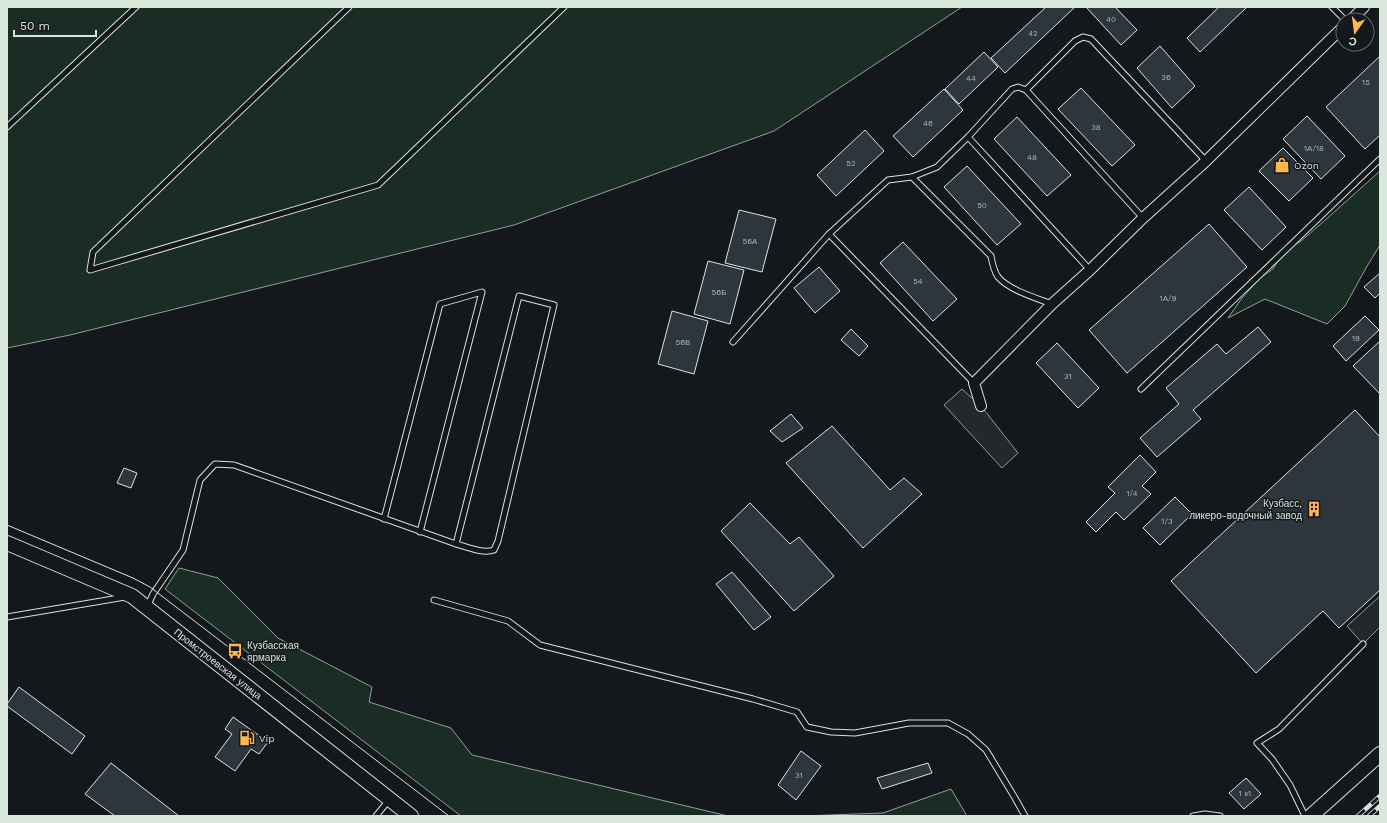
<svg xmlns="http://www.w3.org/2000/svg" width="1387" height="823" font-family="'Work Sans',sans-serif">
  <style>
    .green { fill: #1a2d24; stroke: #939e99 }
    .parking { fill: #24282b; stroke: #939e99 }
    .building { fill: #2c363c; stroke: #d8e6dc }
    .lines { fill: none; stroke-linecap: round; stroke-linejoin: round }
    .lane-casing { stroke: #d8e6dc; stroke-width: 7 }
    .street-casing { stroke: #d8e6dc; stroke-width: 12 }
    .secondary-casing { stroke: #d8e6dc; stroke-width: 16 }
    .lane { stroke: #14181c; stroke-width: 5 }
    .street { stroke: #14181c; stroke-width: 10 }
    .secondary { stroke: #14181c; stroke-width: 14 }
    .tram { stroke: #d8e6dc; stroke-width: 1 }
    .rail-casing { stroke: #d8e6dc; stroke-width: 4.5 }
    .rail { stroke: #14181c; stroke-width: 3; stroke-dasharray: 9; stroke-linecap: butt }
    .labels { text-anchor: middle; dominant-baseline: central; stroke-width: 3; stroke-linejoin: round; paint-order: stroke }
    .number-label { font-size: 8px; fill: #adbab4 }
    .poi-label { font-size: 10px; fill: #d8e6dc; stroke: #14181c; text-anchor: start }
    .street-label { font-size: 10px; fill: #d8e6dc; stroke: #14181c }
  </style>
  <rect width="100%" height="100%" fill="#14181c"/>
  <g class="green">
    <polygon points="7,7 962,7 774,131 514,225 70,335 7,348"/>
    <polygon points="1380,171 1380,245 1366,268 1345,306 1327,324 1265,299 1228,318 1242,298 1260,278 1273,269 1283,252 1301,241 1323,222"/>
    <polygon points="179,568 218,578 278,638 372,687 369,702 451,728 472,755 728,816 461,816 165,589"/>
    <polygon points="951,789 967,816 802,816 883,813"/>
  </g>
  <g class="parking">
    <polygon points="962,389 981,406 1018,453 1002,468 944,405"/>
    <polygon points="1380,596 1380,627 1363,644 1347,626"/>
  </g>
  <g class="building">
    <polygon points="1046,7 1075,7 1005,73 991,58"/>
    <polygon points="1086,7 1115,7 1137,30 1121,45"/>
    <polygon points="1219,7 1247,7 1200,52 1187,38"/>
    <polygon points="1160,46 1195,86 1172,108 1137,68"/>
    <polygon points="984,52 998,67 959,104 945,89"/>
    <polygon points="1380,56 1380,135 1365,149 1326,107"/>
    <polygon points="1081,88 1135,145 1112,166 1058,109"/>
    <polygon points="944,89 963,110 913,157 893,136"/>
    <polygon points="1307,116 1345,156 1321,179 1283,139"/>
    <polygon points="1017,117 1071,175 1047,196 994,139"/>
    <polygon points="865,130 884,151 836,196 817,175"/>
    <polygon points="1283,148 1313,178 1289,201 1259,171"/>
    <polygon points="967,166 1021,224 997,245 944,187"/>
    <polygon points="1249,187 1286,227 1262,250 1224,210"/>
    <polygon points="739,210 776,219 762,272 725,263"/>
    <polygon points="1209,224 1247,267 1127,373 1089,330"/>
    <polygon points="903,242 957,299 933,321 880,263"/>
    <polygon points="708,261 744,270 730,324 694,314"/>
    <polygon points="819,267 840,291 815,313 794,288"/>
    <polygon points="1380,273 1380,293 1375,298 1364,287"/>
    <polygon points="672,311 708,321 694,374 658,364"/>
    <polygon points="1365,316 1379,330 1346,361 1333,346"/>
    <polygon points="1258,327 1271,342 1193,410 1201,419 1157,457 1140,438 1179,404 1166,388 1217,344 1226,354"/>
    <polygon points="851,329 868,346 859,356 841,340"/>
    <polygon points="1380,341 1380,394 1353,366"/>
    <polygon points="1057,343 1099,388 1078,408 1036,363"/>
    <polygon points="1355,410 1380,437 1380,590 1339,628 1323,611 1256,673 1171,581"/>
    <polygon points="791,414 803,428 782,442 770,431"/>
    <polygon points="832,426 890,490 904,478 922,494 863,548 786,463"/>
    <polygon points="1140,455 1156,472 1142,486 1151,494 1124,520 1116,512 1096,532 1086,522 1115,493 1108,487"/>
    <polygon points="124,468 137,473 131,488 117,483"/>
    <polygon points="1175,497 1192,514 1160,545 1143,528"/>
    <polygon points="750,503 790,544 799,537 834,576 794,611 721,531"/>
    <polygon points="732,572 771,617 754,630 716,584"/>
    <polygon points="19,687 85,736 72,754 7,706 7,704"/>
    <polygon points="233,717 268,742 259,754 251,749 235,771 215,757 232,734 225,729"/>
    <polygon points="801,751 821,766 796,800 778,785"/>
    <polygon points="111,763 179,816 115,816 85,794"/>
    <polygon points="928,763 932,773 882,789 877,778"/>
    <polygon points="1246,778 1261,794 1244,809 1229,793"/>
  </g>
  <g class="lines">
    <g class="lane-casing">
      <g id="lane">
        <polyline points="349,7 93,252 90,270 378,185 564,7"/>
        <polyline points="1332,7 1345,20"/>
        <polyline points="1026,90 1143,218"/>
        <polyline points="7,127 136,7"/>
        <polyline points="968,137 1090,270"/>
        <path d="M 912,177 L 991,256 C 992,262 994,271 998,277 C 1009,290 1036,298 1052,304"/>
        <polyline points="829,234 888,180 912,177 937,167 968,137 1012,89 1018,87 1026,90 1075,41 1083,37 1091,39 1206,161"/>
        <polyline points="733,342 829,234 974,383"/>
        <polyline points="1141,389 1380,159"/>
        <polyline points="384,519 440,304 482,292 420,532"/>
        <polyline points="434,600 508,621 540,645 753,699 797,712 807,727 831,732 855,733 909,723 948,723 968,734 986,750 1015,798 1025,816"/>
        <path d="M 147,607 L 153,594 L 183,550 L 200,480 L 215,464 L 234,465 L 456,544 C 467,547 483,554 494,550 L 498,541 L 554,305 L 519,296 L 456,544"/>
        <polyline points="7,617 125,597"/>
        <polyline points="376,816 389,800"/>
        <polyline points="1193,816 1205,814 1220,816"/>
        <polyline points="1305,816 1290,785 1272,759 1257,743 1279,729 1363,644"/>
      </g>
    </g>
    <g class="street-casing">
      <g id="street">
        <polyline points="1351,20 1364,7"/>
        <polyline points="981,406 974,383 1052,304 1090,270 1143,218 1206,161 1343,27"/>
      </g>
    </g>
    <g class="secondary-casing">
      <g id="secondary">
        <polyline points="7,543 132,596 411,816"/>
        <polyline points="1311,816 1380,754"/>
      </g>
    </g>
    <use href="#lane" class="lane"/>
    <use href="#street" class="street"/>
    <use href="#secondary" class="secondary"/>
    <polyline class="tram" points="7,525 133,578 150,587 449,816"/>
    <g class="rail-casing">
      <g id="rail">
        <polyline points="1358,816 1380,796"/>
        <polyline points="1369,816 1380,806"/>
      </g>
    </g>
    <use href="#rail" class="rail"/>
  </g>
  <defs>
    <g id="shop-bare" transform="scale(1.2)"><path d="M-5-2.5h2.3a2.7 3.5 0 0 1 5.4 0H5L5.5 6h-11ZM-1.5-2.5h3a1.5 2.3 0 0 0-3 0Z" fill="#ffb74d" stroke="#14181c" stroke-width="2.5" paint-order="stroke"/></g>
    <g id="building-bare" transform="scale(1.2)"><path d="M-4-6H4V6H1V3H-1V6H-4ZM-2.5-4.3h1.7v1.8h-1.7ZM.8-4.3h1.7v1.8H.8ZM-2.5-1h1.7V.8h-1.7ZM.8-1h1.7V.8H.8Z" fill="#ffb74d" stroke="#14181c" stroke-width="2.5" paint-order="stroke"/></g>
    <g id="bus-bare" transform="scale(1.2)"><path d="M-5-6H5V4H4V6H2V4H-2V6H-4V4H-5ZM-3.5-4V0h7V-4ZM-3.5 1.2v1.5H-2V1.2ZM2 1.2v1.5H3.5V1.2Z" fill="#ffb74d" stroke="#14181c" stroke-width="2.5" paint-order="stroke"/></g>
    <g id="fuel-bare" transform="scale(1.2)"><path d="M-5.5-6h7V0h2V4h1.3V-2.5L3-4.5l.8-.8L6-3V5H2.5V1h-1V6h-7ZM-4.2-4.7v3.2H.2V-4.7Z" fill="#ffb74d" stroke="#14181c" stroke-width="2.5" paint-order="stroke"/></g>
  </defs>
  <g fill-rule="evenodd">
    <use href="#shop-bare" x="1282" y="165"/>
    <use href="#building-bare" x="1314" y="509"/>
    <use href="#bus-bare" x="235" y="651"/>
    <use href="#fuel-bare" x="247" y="738"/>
  </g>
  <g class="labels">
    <g class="number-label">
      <text x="1111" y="19">40</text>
      <text x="1033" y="33">42</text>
      <text x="1166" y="77">36</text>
      <text x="971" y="78">44</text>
      <text x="1366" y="82">15</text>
      <text x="928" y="123">46</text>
      <text x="1096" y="127">38</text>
      <text x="1314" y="148">1А/18</text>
      <text x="1032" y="157">48</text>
      <text x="851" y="163">52</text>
      <text x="982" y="205">50</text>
      <text x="750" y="241">56А</text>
      <text x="918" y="281">54</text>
      <text x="719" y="292">56Б</text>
      <text x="1168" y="298">1А/9</text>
      <text x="1356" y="338">19</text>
      <text x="683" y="342">56В</text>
      <text x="1068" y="376">31</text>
      <text x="1132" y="493">1/4</text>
      <text x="1167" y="521">1/3</text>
      <text x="799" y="775">31</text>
      <text x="1245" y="793">1 к1</text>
    </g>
    <g class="poi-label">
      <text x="1294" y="165">Ozon</text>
      <text x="1302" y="503" text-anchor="end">Кузбасс,<tspan x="1302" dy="12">ликеро-водочный завод</tspan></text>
      <text x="247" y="645">Кузбасская<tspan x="247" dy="12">ярмарка</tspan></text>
      <text x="259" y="738">Vip</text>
    </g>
    <g class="street-label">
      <text transform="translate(218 664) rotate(38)">Промстроевская улица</text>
    </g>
  </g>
  <rect width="1387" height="823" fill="none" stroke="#d8e6dc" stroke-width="16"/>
  <g transform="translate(1355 32) rotate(194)"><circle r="19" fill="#14181c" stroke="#626a69"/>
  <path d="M0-3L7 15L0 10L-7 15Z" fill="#ffb74d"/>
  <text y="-6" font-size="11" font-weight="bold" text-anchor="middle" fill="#d8e6dc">С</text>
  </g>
  <path d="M14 30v6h82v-6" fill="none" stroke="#d8e6dc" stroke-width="2"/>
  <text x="20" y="30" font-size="12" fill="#d8e6dc" stroke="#14181c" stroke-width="3" paint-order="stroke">50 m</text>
</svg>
